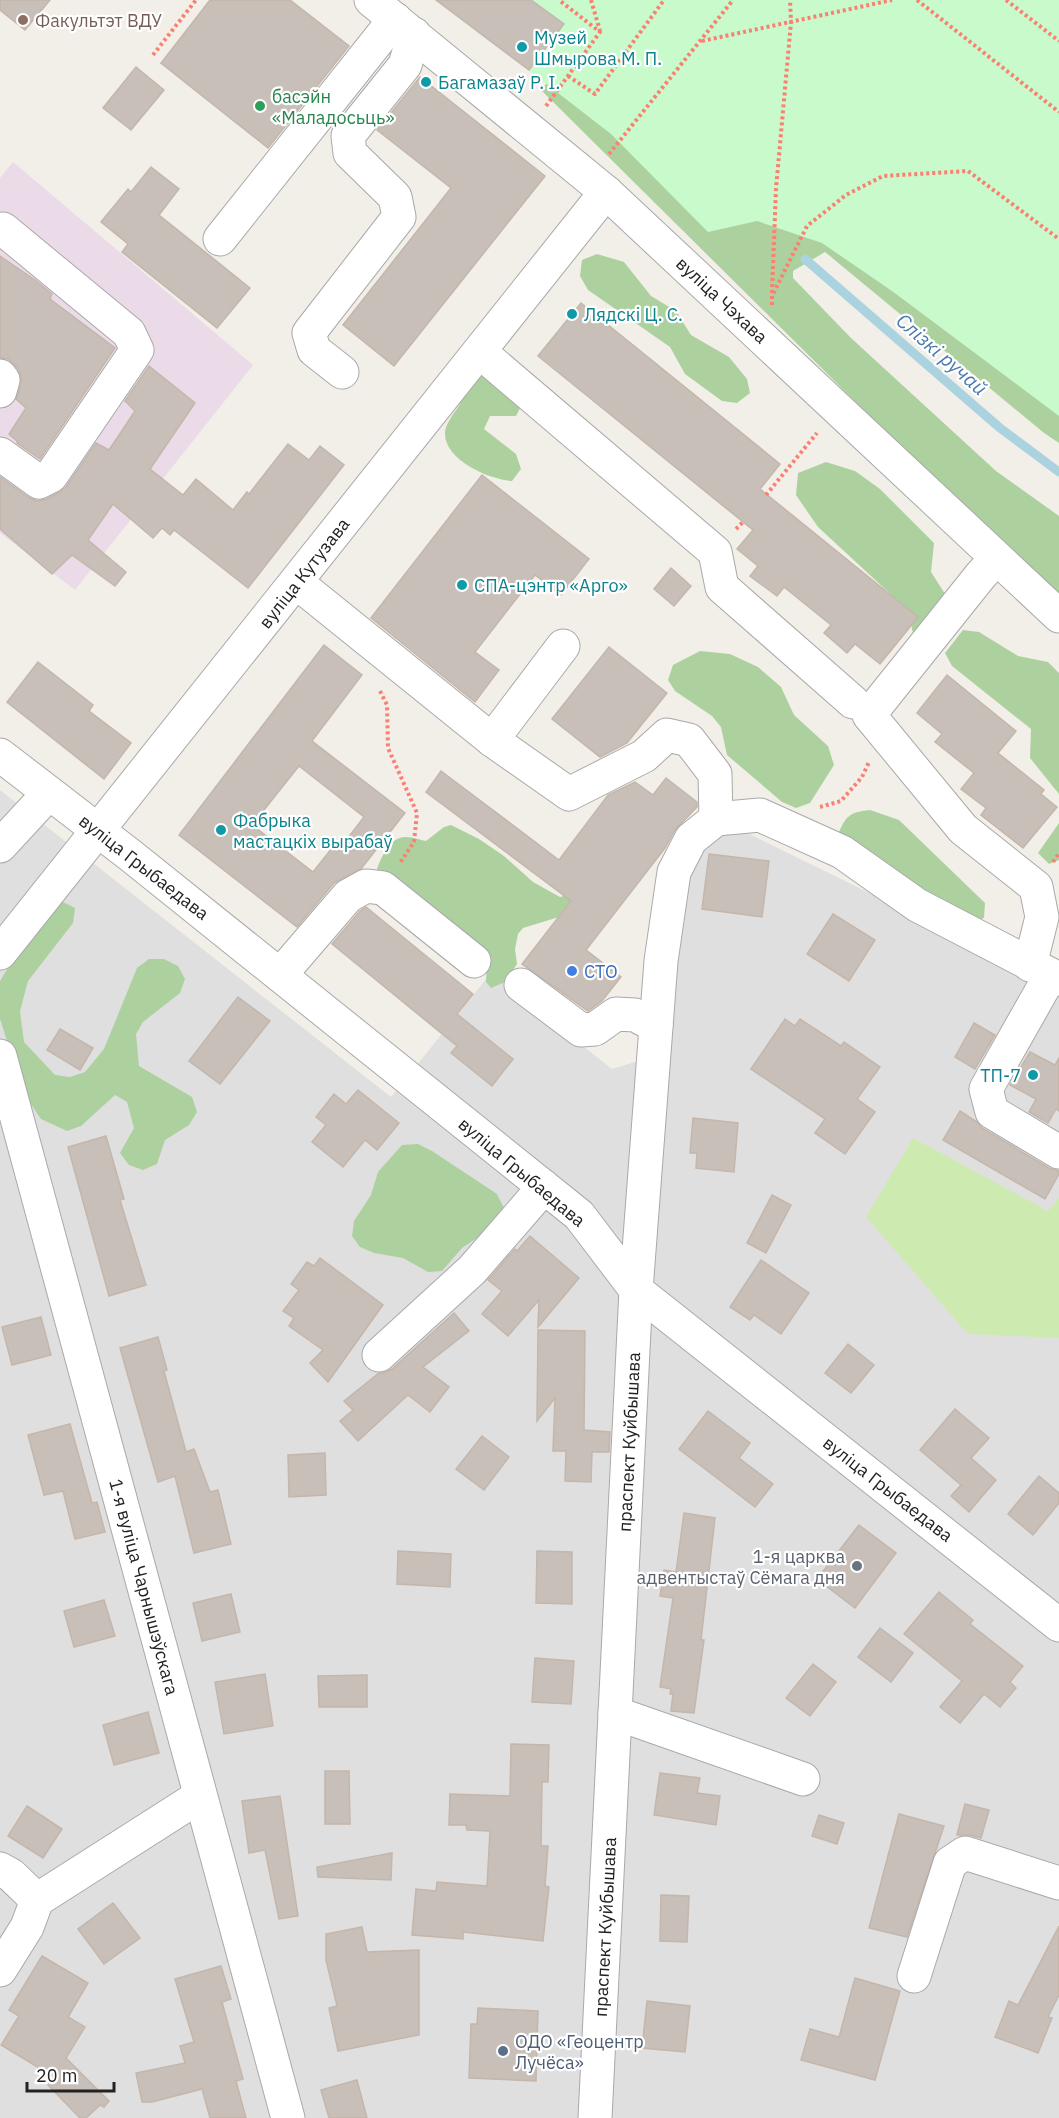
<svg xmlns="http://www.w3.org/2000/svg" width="1059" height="2118" font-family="'IBM Plex Sans',sans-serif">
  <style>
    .residential { fill: #e0dfdf }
    .industrial { fill: #ebdbe8 }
    .grass { fill: #cdebb0 }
    .forest { fill: #add19e }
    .park { fill: #c8facc }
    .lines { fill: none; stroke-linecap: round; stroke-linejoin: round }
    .stream { stroke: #aad3df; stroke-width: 9 }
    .building { fill: #c7bfb8; stroke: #c4b6ab; stroke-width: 1.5; fill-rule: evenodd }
    .minor-casing { stroke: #a9a9a9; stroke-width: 35 }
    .path { stroke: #fa8072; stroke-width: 4; stroke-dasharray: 3 3; stroke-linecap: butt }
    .minor { stroke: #fff; stroke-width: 33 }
    .education-dot { fill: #8d6e63; stroke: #fff; stroke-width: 2 }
    .culture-dot { fill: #0f9aa8; stroke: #fff; stroke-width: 2 }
    .leisure-dot { fill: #2e9e5b; stroke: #fff; stroke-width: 2 }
    .shop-dot { fill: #3f7fe0; stroke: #fff; stroke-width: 2 }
    .worship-dot { fill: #6b7280; stroke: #fff; stroke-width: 2 }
    .service-dot { fill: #5c6f8a; stroke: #fff; stroke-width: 2 }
    .labels { text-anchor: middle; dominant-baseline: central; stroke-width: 4.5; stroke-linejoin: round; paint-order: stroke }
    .education-label { font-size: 18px; fill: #785e54; stroke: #fff; text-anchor: start }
    .culture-label { font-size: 18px; fill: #0d838f; stroke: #fff; text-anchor: start }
    .leisure-label { font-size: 18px; fill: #27864d; stroke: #fff; text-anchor: start }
    .street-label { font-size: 18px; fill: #222; stroke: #fff }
    .shop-label { font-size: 18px; fill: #366cbe; stroke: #fff; text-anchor: start }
    .worship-label { font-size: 18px; fill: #5b616d; stroke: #fff; text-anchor: end }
    .service-label { font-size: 18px; fill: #4e5e75; stroke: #fff; text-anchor: start }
    .water-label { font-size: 20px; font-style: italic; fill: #4a7aab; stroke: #fff }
  </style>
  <rect width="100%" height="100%" fill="#f2efe9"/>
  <polygon class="residential" points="0,790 391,1097 491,973 612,1069 648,1058 689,847 725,822 1059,986 1059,2118 0,2118"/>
  <polygon class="industrial" points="13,162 253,365 75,590 0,533 0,178"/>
  <polygon class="grass" points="913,1138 1048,1211 1059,1198 1059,1338 968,1334 866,1217"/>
  <g class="forest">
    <polygon points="1059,0 1059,443 1044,433 825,252 793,271 793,278 851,338 996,471 1059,516 1059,597 1009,554 541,90 566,59"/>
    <polygon points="597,254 624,262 651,296 676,311 691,335 729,357 747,379 750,393 737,403 722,401 685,374 670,347 588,290 580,276 582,260"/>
    <path d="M 487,374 L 523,402 L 516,416 L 490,416 L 484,429 L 516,454 L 521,469 L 512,481 C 490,480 444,460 445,433 C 445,424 455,412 460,404 C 470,388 469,382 487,374 Z"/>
    <polygon points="826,462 855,471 880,489 934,543 931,572 947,597 918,640 912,630 911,613 818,527 796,495 798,473"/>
    <polygon points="963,630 979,632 1018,656 1048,662 1059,673 1059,794 1030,758 1031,729 952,666 945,653"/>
    <polygon points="700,651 730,654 758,667 781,687 794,715 828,746 834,765 810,803 796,808 782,802 727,755 721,727 712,716 675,691 668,680 673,665"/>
    <path d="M 870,810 L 899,820 L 985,903 L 984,918 L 969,923 L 838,835 C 845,816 850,812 870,810 Z"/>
    <polygon points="1059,823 1059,860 1049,864 1038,853"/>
    <path d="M 451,825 L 479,839 L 504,856 L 533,882 L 560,897 L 567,895 L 632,842 L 559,917 L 523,928 L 518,934 L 515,949 L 517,964 L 505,982 L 491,988 L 486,982 L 487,960 L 382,882 L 377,869 C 381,857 391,836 406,837 C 413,837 420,840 426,841 L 444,827 Z"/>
    <polygon points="61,901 75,908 73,923 28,981 20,1011 24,1042 55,1075 70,1077 85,1072 104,1049 137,968 149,959 164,959 178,966 185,979 180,993 143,1022 136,1034 139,1066 192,1097 197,1112 189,1125 165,1140 157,1164 143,1170 129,1165 120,1153 134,1128 127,1102 115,1095 81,1126 67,1131 41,1119 24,1094 0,1019 0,981 30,931"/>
    <polygon points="418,1144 432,1151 497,1194 504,1208 499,1223 462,1248 442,1271 428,1272 403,1258 374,1253 360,1247 352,1236 354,1221 371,1195 378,1172 402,1145"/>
  </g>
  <polygon class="park" points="438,0 1059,0 1059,416 892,291 822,243 757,221 708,232 611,134"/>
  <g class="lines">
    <polyline class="stream" points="805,259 1000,428 1059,472"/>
  </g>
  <g class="building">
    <polygon points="0,0 50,0 25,30 0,10"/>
    <polygon points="210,0 290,0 349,46 268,148 161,63"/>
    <polygon points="436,0 531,0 564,24 529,70"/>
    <polygon points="136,67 164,90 131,130 103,108"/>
    <polygon points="420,77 545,176 394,366 343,325 451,188 377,130"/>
    <polygon points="151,167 179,189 159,215 250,288 217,328 122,252 128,244 101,222 128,189 131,192"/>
    <polygon points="0,256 35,280 52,294 50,299 115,348 40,459 17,443 18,442 9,434 26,408 16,399 21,384 21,376 18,369 8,359 0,358"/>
    <polygon points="581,303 780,464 760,489 918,617 880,664 855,644 847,653 824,633 831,625 784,587 777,596 750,576 758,566 737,549 753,530 538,356"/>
    <polygon points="149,366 195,403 150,469 183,495 196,479 233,510 247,492 249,494 288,444 309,460 320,446 344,465 248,588 174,530 170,535 162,528 153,538 113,504 88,540 126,572 115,586 72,555 52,574 0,529 0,477 28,497 37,501 47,499 60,492 66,487 96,443 109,450 135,411 125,401"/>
    <polygon points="482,475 589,559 561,595 535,575 475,652 499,670 475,702 371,618"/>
    <polygon points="671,568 691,586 674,606 654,589"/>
    <path d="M 324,645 L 362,675 L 312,741 L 405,813 L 361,869 L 334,883 L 297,927 L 179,835 ZM 299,766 L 364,817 L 337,852 L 332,848 L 313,872 L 252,825 Z"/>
    <polygon points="609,647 667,693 627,743 600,757 552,719"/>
    <polygon points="38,662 93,705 89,711 131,743 104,779 7,702"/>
    <polygon points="947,675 1016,731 998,753 1044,790 1041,794 1057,807 1023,848 981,815 986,808 961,789 974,773 935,742 942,734 917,713"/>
    <polygon points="441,771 559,860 608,795 635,782 653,795 666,778 697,802 697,807 675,830 665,848 586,950 621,977 602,1001 588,1011 522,964 571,901 426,792"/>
    <polygon points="709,854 769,861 762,917 702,909"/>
    <polygon points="366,907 473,994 457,1014 513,1059 492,1086 451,1053 457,1046 332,944 360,911"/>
    <polygon points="833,914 875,940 849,981 807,954"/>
    <polygon points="238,997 270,1021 220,1084 189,1061"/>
    <polygon points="785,1019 795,1026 800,1019 841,1046 844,1042 880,1067 857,1099 875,1112 845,1154 815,1133 825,1119 751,1069"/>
    <polygon points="974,1023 995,1035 975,1069 955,1057"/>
    <polygon points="60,1029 93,1048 80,1070 47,1050"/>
    <polygon points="1030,1052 1055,1065 1059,1058 1059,1111 1056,1109 1048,1123 1029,1112 1036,1099 1010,1085"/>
    <polygon points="358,1090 399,1123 377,1150 365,1140 343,1167 312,1142 326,1125 316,1117 334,1094 346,1104"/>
    <polygon points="960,1111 977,1122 982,1128 1049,1168 1059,1171 1059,1174 1045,1199 943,1140"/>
    <polygon points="693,1118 738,1123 734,1172 696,1168 697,1153 690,1153"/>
    <polygon points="106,1136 124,1199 120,1200 146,1285 109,1296 68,1147"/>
    <polygon points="772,1195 791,1205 766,1253 747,1243"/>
    <polygon points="530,1236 579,1278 538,1327 539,1300 508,1336 482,1314 502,1291 488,1280 515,1249 517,1251"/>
    <polygon points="320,1258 383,1305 328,1382 310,1363 323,1350 289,1326 294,1318 283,1311 299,1290 291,1284 307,1262 314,1266"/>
    <polygon points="761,1260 809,1293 781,1334 754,1315 750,1320 730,1307"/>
    <polygon points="454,1313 469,1331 423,1367 449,1387 430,1412 408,1395 358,1441 340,1421 353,1410 344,1401 379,1373 384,1373 392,1369"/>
    <polygon points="41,1317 51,1355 12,1365 2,1327"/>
    <polygon points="538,1330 585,1331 584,1430 610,1432 609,1452 592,1452 591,1482 565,1481 566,1451 553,1451 555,1398 537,1421"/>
    <polygon points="158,1337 167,1370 164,1371 186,1452 194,1449 210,1492 218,1490 231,1544 194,1553 175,1476 158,1482 120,1348"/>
    <polygon points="848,1344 874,1365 851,1393 825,1373"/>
    <polygon points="955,1409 989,1438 971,1458 996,1480 969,1512 951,1496 961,1485 920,1450"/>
    <polygon points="708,1411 750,1443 739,1458 773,1484 755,1507 679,1449"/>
    <polygon points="70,1424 92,1503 97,1502 105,1532 75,1539 63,1491 44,1495 28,1435"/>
    <polygon points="482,1436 509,1457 484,1490 456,1469"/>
    <polygon points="325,1453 326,1495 289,1497 288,1455"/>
    <polygon points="1039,1476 1059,1493 1059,1503 1033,1535 1008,1514"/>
    <polygon points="684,1513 715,1518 701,1640 704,1640 694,1713 671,1711 673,1694 670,1694 671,1689 660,1687 673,1598 660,1596 664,1570 676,1572"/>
    <polygon points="859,1525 896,1553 855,1608 817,1579"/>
    <polygon points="398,1551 451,1554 450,1587 397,1584"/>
    <polygon points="537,1551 572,1552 572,1604 536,1603"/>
    <polygon points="939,1592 973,1620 970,1624 1023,1666 1010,1682 1016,1688 1000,1707 984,1694 960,1723 940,1707 962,1681 904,1634"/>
    <polygon points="231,1594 240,1632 202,1641 193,1603"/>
    <polygon points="104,1600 115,1636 74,1647 64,1611"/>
    <polygon points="880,1628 913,1653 891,1682 858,1657"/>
    <polygon points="535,1658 574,1661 571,1704 532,1702"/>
    <polygon points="813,1664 836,1682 810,1716 786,1698"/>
    <polygon points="265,1674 273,1726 224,1734 215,1682"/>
    <polygon points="367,1675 367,1707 319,1707 318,1676"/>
    <polygon points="148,1712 159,1753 114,1765 103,1725"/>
    <polygon points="511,1744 549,1745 548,1782 542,1782 541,1846 548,1846 545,1886 549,1887 543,1941 463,1932 463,1939 412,1935 416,1889 436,1891 437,1882 487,1886 490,1831 467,1830 466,1825 449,1825 450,1794 510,1796"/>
    <polygon points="325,1771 349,1771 350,1824 325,1824"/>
    <polygon points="660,1773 700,1778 697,1793 720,1796 716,1825 654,1815"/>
    <polygon points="280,1796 298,1916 279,1919 265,1850 249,1853 242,1801"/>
    <polygon points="965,1804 989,1810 981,1838 970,1835 957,1835"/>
    <polygon points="27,1806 62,1829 43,1858 8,1836"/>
    <polygon points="899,1814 944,1826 907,1937 869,1928"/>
    <polygon points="819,1815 844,1823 837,1844 812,1836"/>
    <polygon points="392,1853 391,1880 318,1877 317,1867"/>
    <polygon points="661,1895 689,1896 687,1942 660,1941"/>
    <polygon points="113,1903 140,1938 104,1964 78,1929"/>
    <polygon points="1059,1926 1059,1995 1048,2017 1052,2018 1038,2053 995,2037 1009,2001 1018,2005"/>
    <polygon points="362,1927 367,1952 419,1950 419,2035 338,2051 329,2008 337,2006 326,1960 326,1934"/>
    <polygon points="42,1956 88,1983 68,2017 85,2027 66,2058 109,2101 104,2107 100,2105 86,2118 80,2118 47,2084 54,2077 1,2045 19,2016 9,2010"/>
    <polygon points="221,1966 231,1999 222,2002 243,2079 236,2081 246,2118 210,2118 202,2089 152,2102 142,2102 136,2073 185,2063 180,2046 194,2042 175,1979"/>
    <polygon points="855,1978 900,1991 875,2080 801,2060 810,2029 839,2037"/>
    <polygon points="647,2001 690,2006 685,2052 642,2048"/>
    <polygon points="478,2008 538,2011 536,2081 469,2078 471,2024 477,2024"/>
    <polygon points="357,2080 367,2118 329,2118 321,2090"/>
  </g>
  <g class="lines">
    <g class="minor-casing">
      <g id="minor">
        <polyline points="371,0 606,192 1059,616"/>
        <polyline points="0,230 3,229 129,333 137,350 51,476 39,482 0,454"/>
        <polyline points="220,239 395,19"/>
        <polyline points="480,352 715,552 722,587 853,702"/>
        <polyline points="342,372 314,350 309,333 399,217 395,197 350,153 348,136 405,65 414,34"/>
        <polyline points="0,376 3,380 0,391"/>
        <polyline points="996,559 981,575 869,715 963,829 1036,887 1042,917 1030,965"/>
        <polyline points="296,582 492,740 569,794 644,756 667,735 689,740 715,774 716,819"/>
        <polyline points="492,740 563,646"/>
        <polyline points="0,755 130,855 579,1215 636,1290 1059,1625"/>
        <polyline points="716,819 760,815 842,852 917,905 1059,979"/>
        <polyline points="0,846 49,793"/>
        <polyline points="0,953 606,192"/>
        <polyline points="280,975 348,896 366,886 383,888 474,961"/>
        <polyline points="1050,976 986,1089 992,1112 1059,1152"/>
        <polyline points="521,985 581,1030 595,1029 616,1014 635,1015 656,1026"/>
        <polyline points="0,1056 288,2118"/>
        <polyline points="379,1355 472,1270 544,1187"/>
        <polyline points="615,1713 803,1779"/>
        <polyline points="0,1869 11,1875 37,1900"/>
        <polyline points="0,1970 27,1927 37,1900 200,1796"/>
        <polyline points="914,1976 950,1863 965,1853 1059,1883"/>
        <polyline points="595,2118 636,1290 661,961 674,872 691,839 716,819"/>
      </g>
    </g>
    <g class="path">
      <polyline points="591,0 600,31"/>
      <polyline points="917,0 1059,112"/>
      <polyline points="1006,0 1059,41"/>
      <polyline points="702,41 892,0"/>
      <polyline points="153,55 196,0"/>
      <polyline points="568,76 595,94 664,0"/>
      <polyline points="546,106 600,32 559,0"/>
      <polyline points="609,154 733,0"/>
      <polyline points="772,293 776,189 791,22 790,0"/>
      <polyline points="772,305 772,296 807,226 846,195 883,176 968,171 1059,239"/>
      <polyline points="766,495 817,433"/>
      <polyline points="736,529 743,522"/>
      <polyline points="380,691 387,705 388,748 417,813 414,842 400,863"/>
      <polyline points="820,807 841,801 862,777 869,762"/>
      <polyline points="1053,862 1059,853"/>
    </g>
    <use href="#minor" class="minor"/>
  </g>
  <circle class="education-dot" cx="23" cy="20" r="6"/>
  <g class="culture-dot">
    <circle cx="522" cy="47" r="6"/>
    <circle cx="426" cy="82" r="6"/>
    <circle cx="572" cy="314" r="6"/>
    <circle cx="462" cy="585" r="6"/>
    <circle cx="221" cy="830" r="6"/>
    <circle cx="1033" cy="1075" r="6"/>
  </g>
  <circle class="leisure-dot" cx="260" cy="106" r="6"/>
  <circle class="shop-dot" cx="572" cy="971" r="6"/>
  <circle class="worship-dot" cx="857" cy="1566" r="6"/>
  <circle class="service-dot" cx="503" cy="2051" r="6"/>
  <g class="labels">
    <g class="education-label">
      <text x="35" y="20">Факультэт ВДУ</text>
    </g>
    <g class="culture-label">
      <text x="534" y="37">Музей<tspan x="534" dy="21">Шмырова М. П.</tspan></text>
      <text x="438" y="82">Багамазаў Р. І.</text>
      <text x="584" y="314">Лядскі Ц. С.</text>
      <text x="474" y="585">СПА-цэнтр «Арго»</text>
      <text x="233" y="820">Фабрыка<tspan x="233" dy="21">мастацкіх вырабаў</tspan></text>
      <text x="1021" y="1075" text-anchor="end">ТП-7</text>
    </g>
    <g class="leisure-label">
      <text x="272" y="96">басэйн<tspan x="272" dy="21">«Маладосьць»</tspan></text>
    </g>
    <g class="street-label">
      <text transform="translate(722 300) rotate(43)">вуліца Чэхава</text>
      <text transform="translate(304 573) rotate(-52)">вуліца Кутузава</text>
      <text transform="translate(144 867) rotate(38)">вуліца Грыбаедава</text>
      <text transform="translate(522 1172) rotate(40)">вуліца Грыбаедава</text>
      <text transform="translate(629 1442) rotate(-87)">праспект Куйбышава</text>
      <text transform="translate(888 1489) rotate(38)">вуліца Грыбаедава</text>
      <text transform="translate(144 1587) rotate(75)">1-я вуліца Чарнышэўскага</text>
      <text transform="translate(605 1927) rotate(-87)">праспект Куйбышава</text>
    </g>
    <g class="shop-label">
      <text x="584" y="971">СТО</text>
    </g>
    <g class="worship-label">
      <text x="845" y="1556">1-я царква<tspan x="845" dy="21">адвентыстаў Сёмага дня</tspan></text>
    </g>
    <g class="service-label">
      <text x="515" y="2041">ОДО «Геоцентр<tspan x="515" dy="21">Лучёса»</tspan></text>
    </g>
    <g class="water-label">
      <text transform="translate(942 354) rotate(41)">Слізкі ручай</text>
    </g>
  </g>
  <path d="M27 2082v9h87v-9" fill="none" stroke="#222222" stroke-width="3"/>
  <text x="36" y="2082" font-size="18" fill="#222222" stroke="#ffffff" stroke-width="4.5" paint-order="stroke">20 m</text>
</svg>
